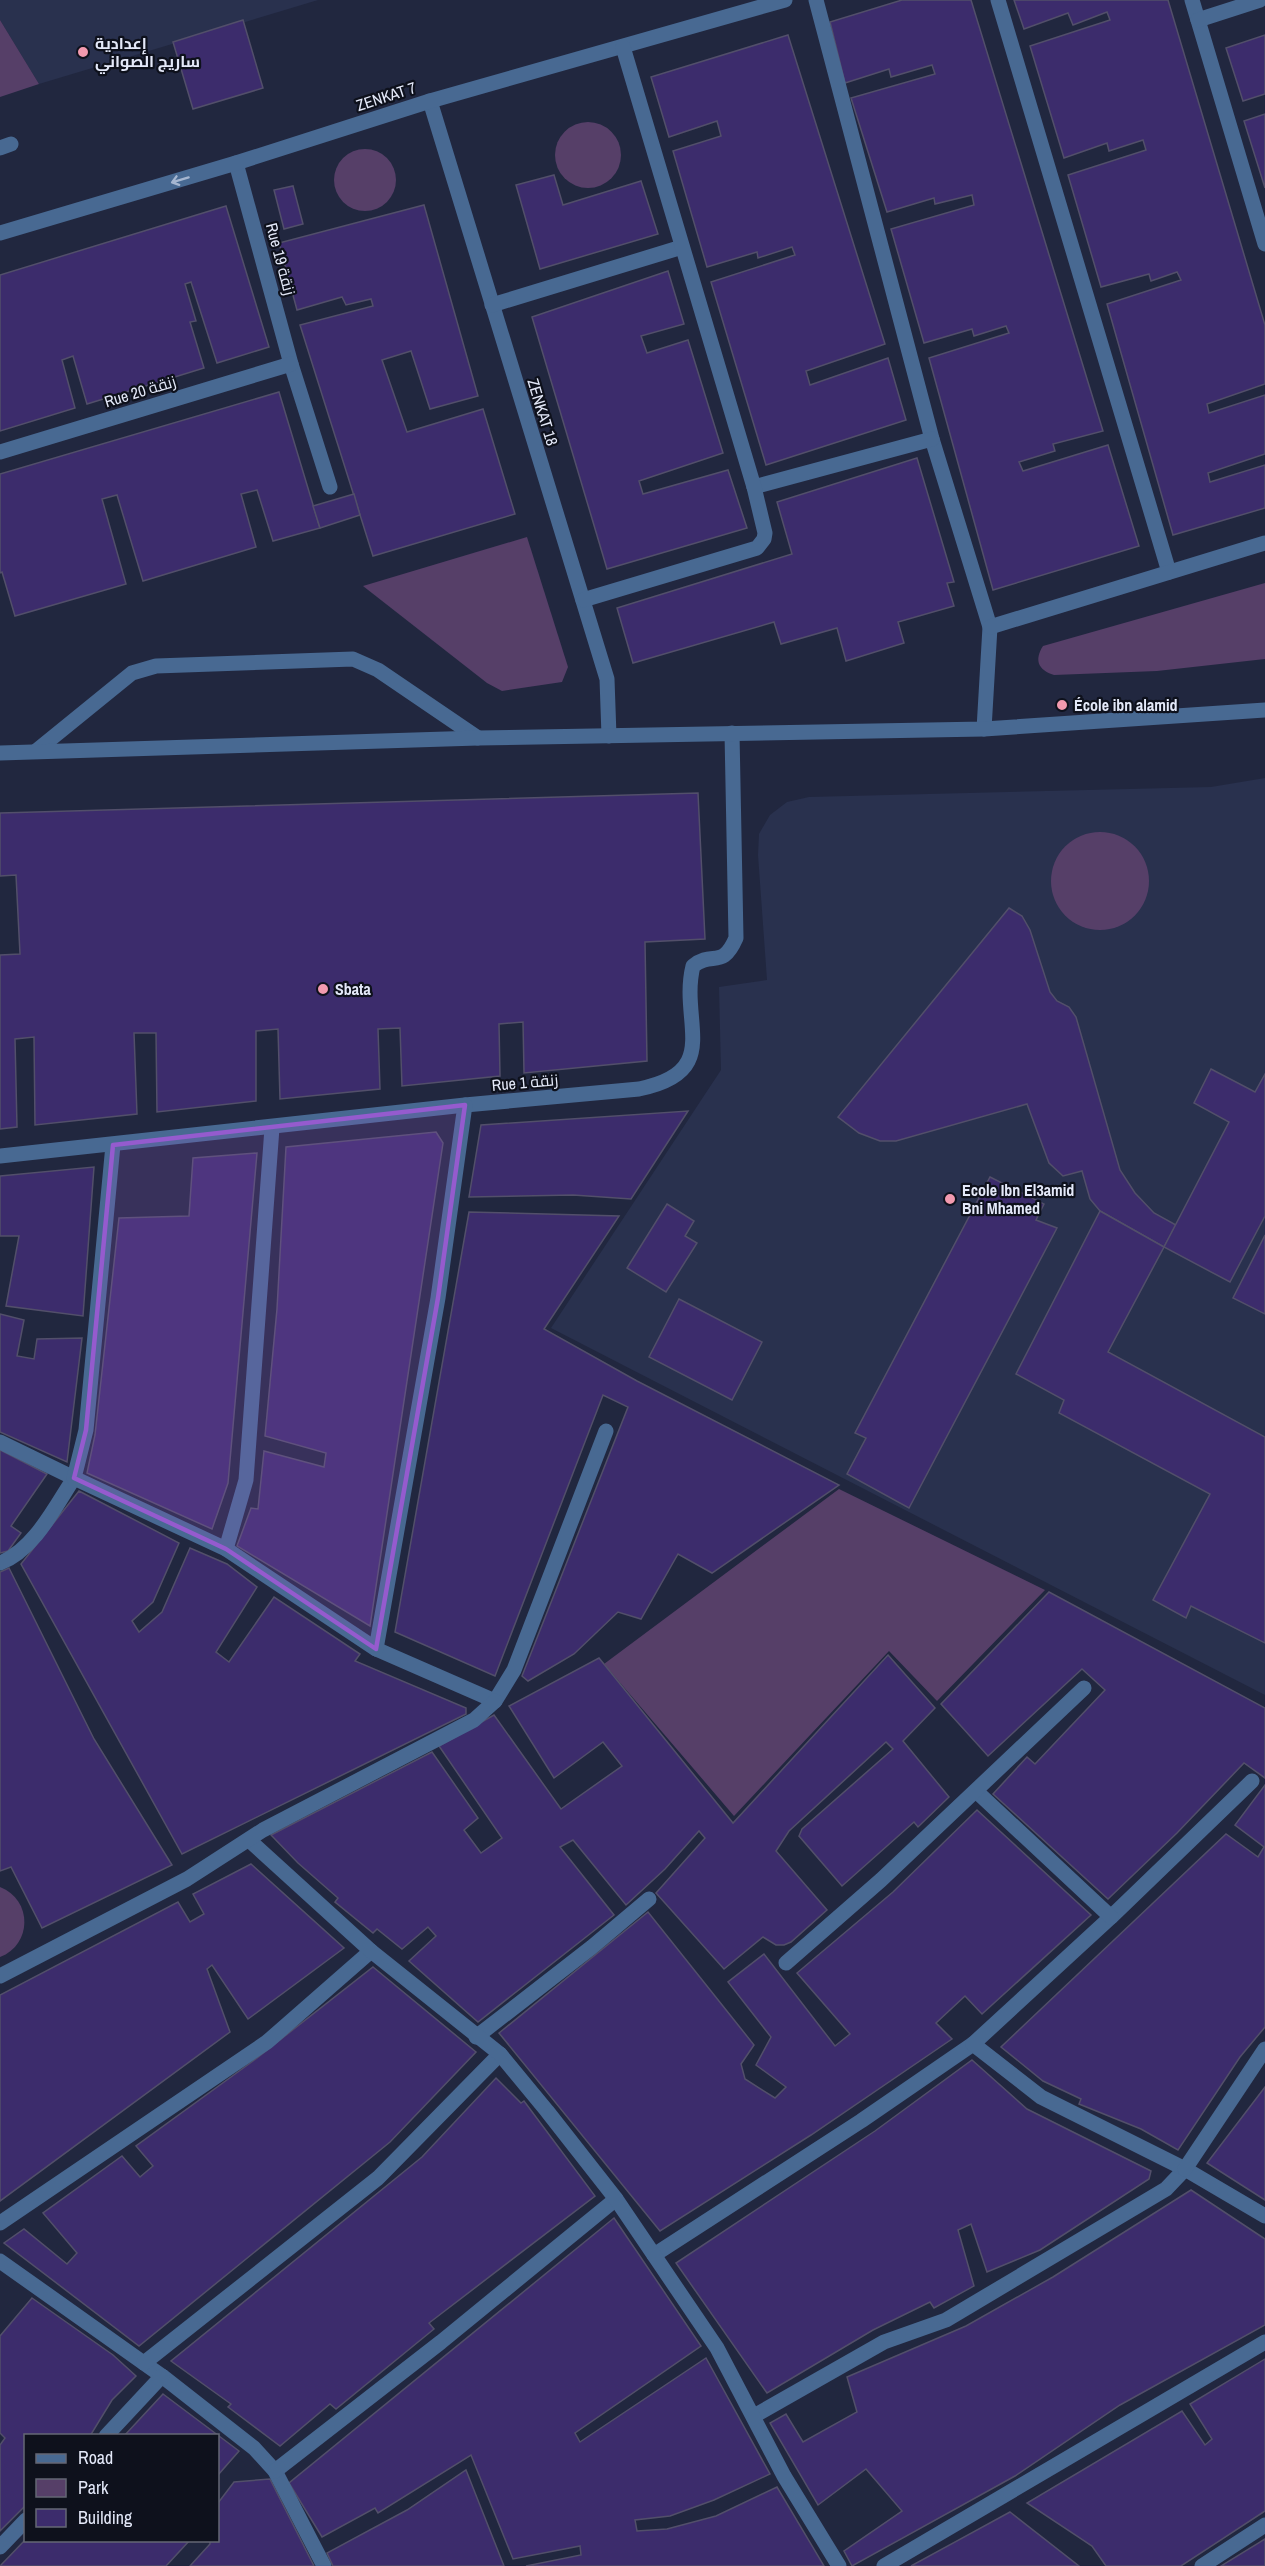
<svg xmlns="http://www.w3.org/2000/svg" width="1265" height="2566" font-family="'Archivo Narrow',Cairo,sans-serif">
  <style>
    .built { fill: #29314e }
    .green { fill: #563f68 }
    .building { fill: #3c2c6c; stroke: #524f6a; stroke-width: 1.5 }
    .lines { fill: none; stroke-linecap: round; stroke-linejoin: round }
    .service { stroke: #486992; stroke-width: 15 }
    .pedestrian { stroke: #486992; stroke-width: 15 }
    .minor { stroke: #486992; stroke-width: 15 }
    .tertiary { stroke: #486992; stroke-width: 15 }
    .oneway { stroke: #a6b6d0 }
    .marked { fill: #955bce; fill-opacity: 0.2; stroke: #955bce; stroke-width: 4.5; stroke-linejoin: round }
    .poi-dot { fill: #f29aaf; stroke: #0e111c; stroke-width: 2 }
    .labels { text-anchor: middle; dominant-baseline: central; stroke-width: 4.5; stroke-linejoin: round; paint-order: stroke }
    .poi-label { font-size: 16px; font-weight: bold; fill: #e4e9f9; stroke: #0e111c; text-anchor: start }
    .street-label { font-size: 16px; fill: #e4e9f9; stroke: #0e111c }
  </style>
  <rect width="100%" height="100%" fill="#21273f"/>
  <g class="built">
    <polygon points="0,0 318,0 39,84 0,20"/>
    <polygon points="1265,778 1265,1695 551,1328 721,1070 719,987 767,980 758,855 759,834 770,815 787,802 809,797 1211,787"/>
  </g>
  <g class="green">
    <polygon points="0,20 39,84 0,97"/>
    <circle cx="588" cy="155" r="33"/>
    <circle cx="365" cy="180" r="31"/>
    <polygon points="527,537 568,667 562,682 502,691 487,683 363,586"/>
    <path d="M 1265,583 L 1265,659 L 1157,671 L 1054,675 C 1038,670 1034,660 1043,646 Z"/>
    <circle cx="1100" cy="881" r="49"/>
    <polygon points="839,1489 1045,1590 937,1701 889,1651 734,1816 604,1664"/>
    <path d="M 0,1887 C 33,1900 32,1945 0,1957 Z"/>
  </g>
  <g class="building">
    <polygon points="902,0 971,0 1103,431 1053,444 1055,451 1019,462 1023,471 1108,445 1139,546 993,590 929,358 1009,333 1006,326 974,336 972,329 924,343 891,229 974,205 972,195 935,204 934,198 887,212 851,98 935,74 932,65 891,77 889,69 845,83 830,22"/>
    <polygon points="1014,0 1168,0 1265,325 1265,384 1207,404 1209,413 1265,395 1265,454 1208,473 1210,482 1265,465 1265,508 1173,535 1107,304 1181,280 1177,272 1151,281 1149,274 1101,287 1068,175 1146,150 1143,140 1109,151 1107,143 1064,158 1030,46 1110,20 1107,12 1073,25 1068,13 1024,29"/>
    <polygon points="243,20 263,88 193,109 173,42"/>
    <polygon points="788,35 885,344 806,371 810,385 888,358 906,420 766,465 711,282 795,255 792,247 758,258 757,252 707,267 673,151 721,136 717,121 669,137 651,77"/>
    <polygon points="1265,35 1265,94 1243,101 1226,48"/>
    <polygon points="1265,114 1265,188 1244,121"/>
    <polygon points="554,175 563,205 641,181 658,234 540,269 516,185"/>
    <polygon points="293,186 303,224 284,229 274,190"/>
    <polygon points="424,205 478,396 430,409 411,351 382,360 407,432 483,409 515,514 373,556 300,325 373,306 371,299 346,305 342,297 297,310 279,243"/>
    <polygon points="226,206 269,347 217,363 191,282 185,284 196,321 190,322 204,368 87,404 73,356 62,360 75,408 0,431 0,275"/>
    <polygon points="668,271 684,324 641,336 647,353 688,340 723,453 639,481 643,494 728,470 747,528 607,569 532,317"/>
    <polygon points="279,392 320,528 273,541 257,490 241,494 256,547 143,581 117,495 102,499 126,584 15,616 2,572 0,573 0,474"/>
    <polygon points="917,458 954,582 947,583 954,606 898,622 904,643 846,661 837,628 781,644 774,622 633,663 617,608 792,554 777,502"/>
    <polygon points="354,494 360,515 320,528 313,506"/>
    <polygon points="698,793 705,939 645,942 647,1061 524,1073 523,1022 499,1024 500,1076 402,1086 400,1028 378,1029 380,1089 280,1099 278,1029 256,1031 256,1101 157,1112 156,1033 134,1033 137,1114 35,1125 34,1037 15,1039 17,1127 0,1129 0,955 20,954 16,875 0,876 0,813"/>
    <polygon points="1009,908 1022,916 1030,930 1050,992 1057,1001 1069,1007 1076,1017 1120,1170 1135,1193 1154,1213 1176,1225 1164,1247 1100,1211 1090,1199 1082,1171 1063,1176 1049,1163 1027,1104 896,1141 880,1141 859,1133 838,1117"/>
    <polygon points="1211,1069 1255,1092 1265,1074 1265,1216 1230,1282 1164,1247 1229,1122 1194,1103"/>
    <polygon points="688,1111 631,1199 573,1195 469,1197 481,1125"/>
    <polygon points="436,1132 443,1143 370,1626 237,1546 251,1508 258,1509 264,1451 324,1467 326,1453 265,1436 277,1309 286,1147"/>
    <polygon points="257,1153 228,1483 212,1529 87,1473 95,1435 119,1218 189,1216 193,1158"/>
    <polygon points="94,1167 83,1316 6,1306 19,1236 0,1236 0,1176"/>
    <polygon points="990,1177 1044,1204 1036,1220 1057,1228 909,1508 847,1474 866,1438 855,1433"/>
    <polygon points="667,1204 694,1221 685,1236 697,1243 666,1292 627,1268"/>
    <polygon points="1100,1211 1164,1247 1108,1352 1265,1437 1265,1643 1191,1606 1186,1618 1153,1600 1210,1494 1059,1413 1064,1400 1016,1374"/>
    <polygon points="469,1212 619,1216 544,1329 637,1381 839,1485 712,1573 678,1554 641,1619 618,1612 574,1654 528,1681 522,1676 628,1407 603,1395 495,1676 395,1632"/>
    <polygon points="1265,1235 1265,1314 1233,1298"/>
    <polygon points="679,1299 762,1342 732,1400 649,1357"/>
    <polygon points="0,1314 24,1320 17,1356 34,1359 37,1339 82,1338 67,1462 0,1432"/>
    <polygon points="0,1450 47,1474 11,1526 21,1533 8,1551 0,1553"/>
    <polygon points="79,1491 179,1543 153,1602 132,1621 139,1632 162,1612 190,1548 227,1564 257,1587 216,1652 229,1662 274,1597 360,1654 355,1661 466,1708 466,1714 182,1854 21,1564"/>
    <polygon points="9,1568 94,1739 172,1865 42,1928 11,1867 0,1871 0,1572"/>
    <polygon points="1049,1592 1265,1708 1265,1778 1244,1763 1177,1833 1108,1899 993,1794 1027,1757 1035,1764 1105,1690 1082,1669 988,1756 941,1704"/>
    <polygon points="888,1655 935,1708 903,1741 949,1797 918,1827 914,1822 842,1886 799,1836 802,1829 893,1749 886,1742 789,1831 776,1851 827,1910 791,1942 784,1945 776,1945 763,1937 724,1969 656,1893 705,1838 699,1831 665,1869 626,1905 573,1840 560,1847 614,1915 478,2022 409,1961 436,1936 428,1927 402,1949 377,1929 373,1933 335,1902 338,1898 298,1863 271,1835 432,1752 478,1818 464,1830 481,1853 502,1838 439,1746 494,1715 561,1809 622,1766 603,1742 554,1778 509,1706 599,1658 733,1823"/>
    <polygon points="1265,1785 1265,2027 1240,2057 1178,2150 1141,2129 1079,2104 1081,2099 1043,2081 1001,2047 1226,1834 1258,1857 1264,1847 1235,1825"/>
    <polygon points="977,1810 1091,1915 982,2014 965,1996 936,2023 952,2039 811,2135 660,2231 499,2033 648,1912 754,2045 741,2064 745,2079 775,2098 786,2087 756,2065 771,2037 728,1982 764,1954 835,2046 850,2034 797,1973 893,1892"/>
    <polygon points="251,1864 344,1948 248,2019 212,1965 207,1969 230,2032 0,2201 0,1995 178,1902 190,1922 204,1914 193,1894"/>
    <polygon points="373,1967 476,2052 390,2142 139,2346 4,2243 24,2229 67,2264 77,2253 43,2213 122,2156 140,2177 153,2166 136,2146 253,2061"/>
    <polygon points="972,2060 1027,2109 1151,2171 1149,2179 1040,2250 987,2272 971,2224 958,2230 974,2286 934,2308 930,2302 873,2330 767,2393 676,2263 875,2131"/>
    <polygon points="496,2078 521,2103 524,2101 595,2196 429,2323 434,2329 336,2409 330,2404 280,2446 228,2407 231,2404 171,2361 422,2157"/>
    <polygon points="1265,2087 1265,2200 1207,2163"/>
    <polygon points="1191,2190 1265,2239 1265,2325 1120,2405 1015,2476 852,2566 844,2551 902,2511 866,2469 818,2505 770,2423 786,2414 803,2442 857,2412 847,2377 966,2326 1053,2277"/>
    <polygon points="614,2218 701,2346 575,2433 580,2442 706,2358 770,2474 714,2500 670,2516 635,2520 637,2531 667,2529 716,2516 777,2487 824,2566 526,2566 581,2555 580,2546 513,2559 471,2455 378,2513 375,2508 322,2537 289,2483"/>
    <polygon points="32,2298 113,2355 136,2376 112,2400 90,2436 26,2436 26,2505 0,2531 0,2445 5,2438 0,2433 0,2336"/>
    <polygon points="1265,2359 1265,2511 1181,2566 1106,2566 1092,2546 1027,2503 1182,2411 1205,2445 1212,2439 1190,2404"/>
    <polygon points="163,2394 239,2451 218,2475 218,2436 124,2436"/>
    <polygon points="466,2470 504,2566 333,2566 327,2553 407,2510"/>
    <polygon points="270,2479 314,2566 190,2566 210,2544 210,2540 218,2540 218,2503 234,2482"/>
    <polygon points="1010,2512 1079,2566 911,2566"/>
    <polygon points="26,2539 26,2540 190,2540 166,2566 0,2566"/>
    <polygon points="1265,2539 1265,2566 1221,2566"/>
  </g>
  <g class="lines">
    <g class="service">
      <polyline points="1192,0 1265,244"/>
      <polyline points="0,148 11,144"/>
      <polyline points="36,751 132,673 156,666 353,659 378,670 478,738"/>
      <polyline points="654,2255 861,2121 973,2044"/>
      <polyline points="754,2416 884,2342 946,2320 1166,2189 1185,2169"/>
      <polyline points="884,2566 1265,2342"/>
      <polyline points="1202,2566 1265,2525"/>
    </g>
    <g class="pedestrian">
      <path d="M 0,1442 L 74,1478 C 55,1507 34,1550 0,1563"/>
      <polyline points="476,2037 592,1947 649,1899"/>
      <polyline points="0,2223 267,2042 371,1951"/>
      <polyline points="0,2261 162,2376 254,2448 275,2471 324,2566"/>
      <polyline points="144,2363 378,2178 500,2054"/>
      <polyline points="106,2436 162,2376"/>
      <polyline points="275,2471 441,2342 616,2199"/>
      <polyline points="0,2547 26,2520"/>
    </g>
    <g class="minor">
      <polyline points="816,0 932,439 990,627 984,729"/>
      <polyline points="998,0 1169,572"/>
      <polyline points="1198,20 1260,0"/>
      <polyline points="430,101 607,679 609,736"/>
      <polyline points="236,163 291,364 330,487"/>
      <polyline points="0,233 236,163 430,101 785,0"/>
      <polyline points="492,305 682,247"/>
      <polyline points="0,452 291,364"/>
      <polyline points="754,487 932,439"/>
      <polyline points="583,600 757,548 764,539 765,533 754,487 623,47"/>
      <polyline points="990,627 1265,543"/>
      <polyline points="113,1145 86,1430 74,1478 226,1549 376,1649 495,1701 514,1670 606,1431"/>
      <path d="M 0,1156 L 465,1105 L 639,1089 C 724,1072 679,1022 693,966 C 713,950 722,970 736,938 L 732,733"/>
      <polyline points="226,1549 246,1480 272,1128"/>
      <polyline points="376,1649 438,1298 465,1105"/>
      <polyline points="1252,1781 1111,1917 973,2044 1041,2097 1185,2169 1265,2216"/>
      <polyline points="976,1791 1111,1917"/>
      <polyline points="249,1840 371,1951 500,2054 547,2111 616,2199 717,2348 784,2476 839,2566"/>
      <polyline points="786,1963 881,1880 1084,1688"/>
      <polyline points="0,1976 187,1879 263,1830 474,1720 495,1701"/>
      <polyline points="1185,2169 1265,2049"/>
    </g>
    <polyline class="tertiary" points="0,753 478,738 984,729 1265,710"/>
  </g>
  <defs><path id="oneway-shaft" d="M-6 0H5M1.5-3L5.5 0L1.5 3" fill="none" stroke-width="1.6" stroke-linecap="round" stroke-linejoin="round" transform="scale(1.5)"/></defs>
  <use class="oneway" href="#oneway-shaft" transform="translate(180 180) rotate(163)"/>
  <path class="marked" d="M 465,1105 L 438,1298 L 376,1649 L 226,1549 L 74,1478 L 86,1430 L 113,1145 Z"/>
  <g class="poi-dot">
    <circle cx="83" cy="52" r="6"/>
    <circle cx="1062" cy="705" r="6"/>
    <circle cx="323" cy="989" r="6"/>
    <circle cx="950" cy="1199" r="6"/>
  </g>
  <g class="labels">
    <g class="poi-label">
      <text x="95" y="43">إعدادية<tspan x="95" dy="18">ساريج الصواني</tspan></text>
      <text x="1074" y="705">École ibn alamid</text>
      <text x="335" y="989">Sbata</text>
      <text x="962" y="1190">Ecole Ibn El3amid<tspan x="962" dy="18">Bni Mhamed</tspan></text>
    </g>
    <g class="street-label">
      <text transform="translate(386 96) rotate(-18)">ZENKAT 7</text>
      <text transform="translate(281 259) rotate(75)">Rue 19 زنقة</text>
      <text transform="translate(140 391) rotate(-17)">Rue 20 زنقة</text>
      <text transform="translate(543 412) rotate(73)">ZENKAT 18</text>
      <text transform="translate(525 1082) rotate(-5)">Rue 1 زنقة</text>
    </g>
  </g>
  <rect x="24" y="2434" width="195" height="108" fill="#0e111c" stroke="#646774" stroke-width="1.5"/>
  <rect x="36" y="2454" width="30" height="9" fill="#486992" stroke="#646774" stroke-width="1.5"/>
  <text x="78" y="2464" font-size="18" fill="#e4e9f9">Road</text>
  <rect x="36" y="2479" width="30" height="18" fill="#563f68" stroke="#646774" stroke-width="1.5"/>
  <text x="78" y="2494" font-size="18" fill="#e4e9f9">Park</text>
  <rect x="36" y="2509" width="30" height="18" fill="#3c2c6c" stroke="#646774" stroke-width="1.5"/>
  <text x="78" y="2524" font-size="18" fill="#e4e9f9">Building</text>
</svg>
